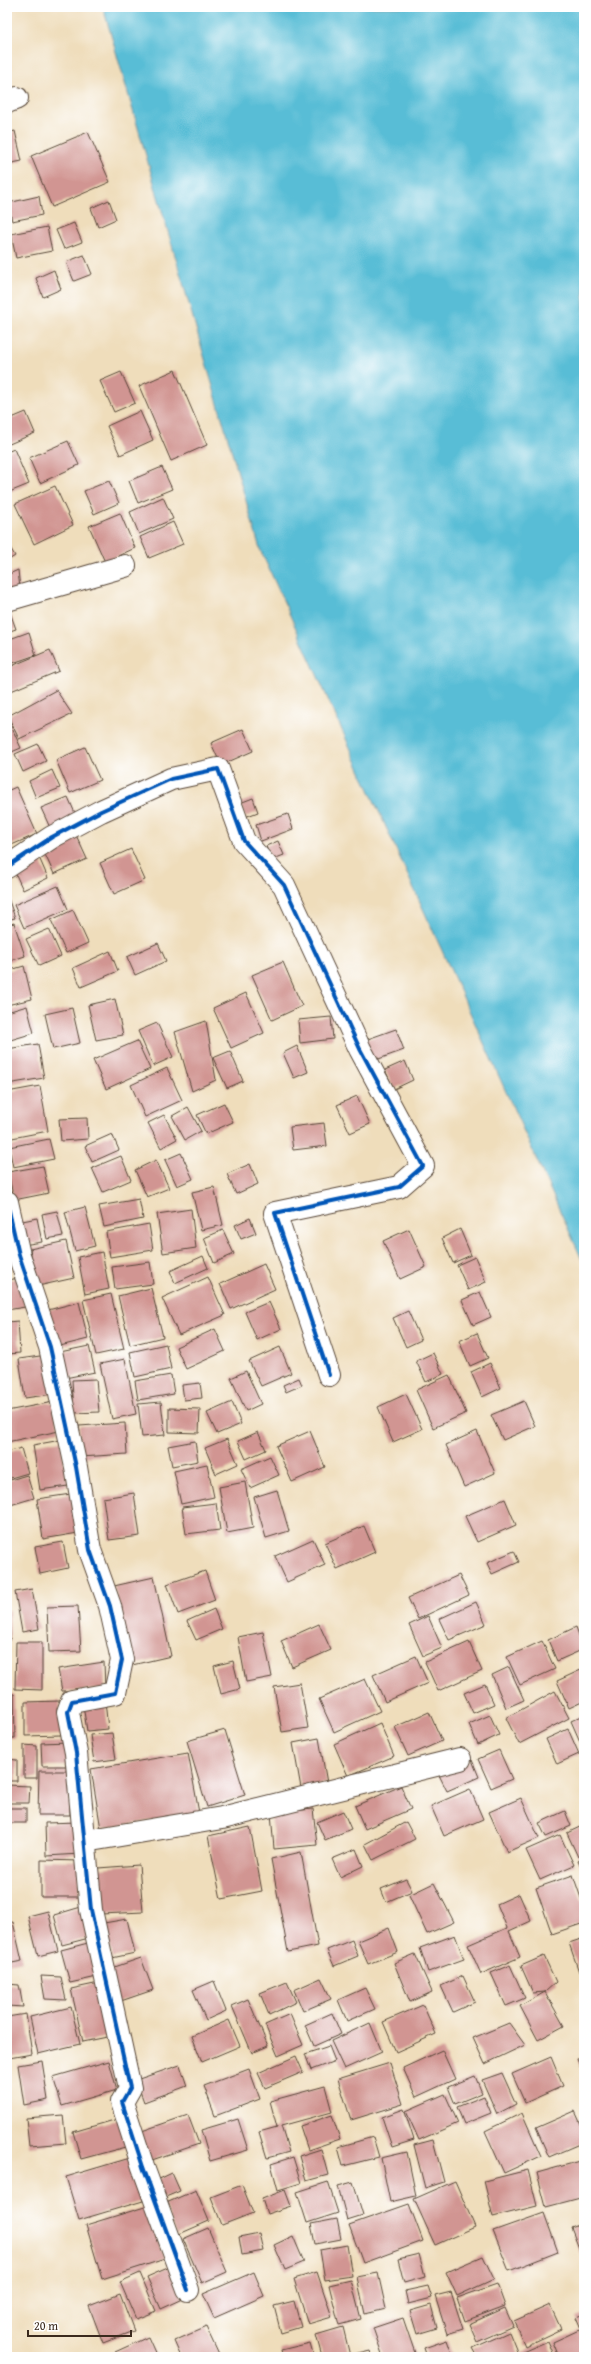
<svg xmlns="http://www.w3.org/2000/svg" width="591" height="2364" font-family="'Gentium Book Plus',serif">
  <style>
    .water { fill: #58bdd6; stroke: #4a747a }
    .building { fill: #d19592 }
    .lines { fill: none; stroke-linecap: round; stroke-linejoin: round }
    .street-casing { stroke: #564536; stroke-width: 24 }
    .street { stroke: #fff; stroke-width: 22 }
    .cycleway-casing { stroke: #fff; stroke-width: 6 }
    .cycleway { stroke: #0057b8; stroke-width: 4 }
  </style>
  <rect width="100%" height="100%" fill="#fff"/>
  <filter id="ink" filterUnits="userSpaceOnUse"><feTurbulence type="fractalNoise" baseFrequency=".025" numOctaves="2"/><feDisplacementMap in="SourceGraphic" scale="8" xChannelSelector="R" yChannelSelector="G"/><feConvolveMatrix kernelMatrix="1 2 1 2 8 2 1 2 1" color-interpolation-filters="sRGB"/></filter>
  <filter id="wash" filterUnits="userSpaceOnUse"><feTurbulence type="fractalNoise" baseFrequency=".012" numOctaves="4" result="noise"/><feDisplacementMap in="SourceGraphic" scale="16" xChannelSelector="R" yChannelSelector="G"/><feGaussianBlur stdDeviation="0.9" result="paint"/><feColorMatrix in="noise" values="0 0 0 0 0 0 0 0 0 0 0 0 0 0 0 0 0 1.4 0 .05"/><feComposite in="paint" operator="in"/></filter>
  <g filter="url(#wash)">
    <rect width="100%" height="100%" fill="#efddbb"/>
    <polygon class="water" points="103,7 584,7 584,1264 260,549"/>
    <g id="blocks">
      <g class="building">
        <polygon points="15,131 22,161 7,164 7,133"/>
        <polygon points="88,132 110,182 52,207 31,156"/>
        <polygon points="39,196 42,215 12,221 8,203"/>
        <polygon points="109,200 116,219 98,227 91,208"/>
        <polygon points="74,223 82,242 64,249 56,230"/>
        <polygon points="47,227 52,251 16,258 11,234"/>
        <polygon points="84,255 92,274 74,281 66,262"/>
        <polygon points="54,270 61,289 43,297 36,278"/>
        <polygon points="175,370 207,445 171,461 139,386"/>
        <polygon points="121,372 135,403 114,412 100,381"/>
        <polygon points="140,411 153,440 120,455 107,426"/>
        <polygon points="26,412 35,433 7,445 7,420"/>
        <polygon points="68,441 79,465 40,483 29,458"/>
        <polygon points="14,449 29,484 7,493 7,452"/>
        <polygon points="162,467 172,489 138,503 129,481"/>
        <polygon points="109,481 119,503 94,514 84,491"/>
        <polygon points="55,486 73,525 34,544 15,504"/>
        <polygon points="163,497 173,519 139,534 130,512"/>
        <polygon points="120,513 135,548 105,562 89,526"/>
        <polygon points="173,522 183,544 149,558 140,537"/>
        <polygon points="7,542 15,556 7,561"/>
        <polygon points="18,570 20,589 7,594 7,575"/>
        <polygon points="7,604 16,629 7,632"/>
        <polygon points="29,632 36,655 7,665 7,640"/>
        <polygon points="50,650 59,671 11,691 7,682 7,668"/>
        <polygon points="56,690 72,714 19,739 8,716"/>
        <polygon points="7,717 21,748 7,754"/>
        <polygon points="243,729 253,751 221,765 211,743"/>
        <polygon points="38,744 46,761 23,772 15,754"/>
        <polygon points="85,747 100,780 70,793 56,760"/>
        <polygon points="52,770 60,788 36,798 29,781"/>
        <polygon points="16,787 37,834 7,847 7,791"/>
        <polygon points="68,797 78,820 52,832 41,808"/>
        <polygon points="253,798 258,812 245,817 240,803"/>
        <polygon points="288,814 293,829 261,841 256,825"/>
        <polygon points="76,835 87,859 54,874 43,850"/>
        <polygon points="278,841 284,855 271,860 266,846"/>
        <polygon points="131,849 145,880 114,894 100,863"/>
        <polygon points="38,855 48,878 23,890 12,866"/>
        <polygon points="58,886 68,909 24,928 14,905"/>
        <polygon points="7,895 15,918 7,920"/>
        <polygon points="73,910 88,943 66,953 51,920"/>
        <polygon points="14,923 25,956 7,962 7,925"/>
        <polygon points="49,929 61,956 39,966 26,939"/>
        <polygon points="158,943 166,961 135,975 127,957"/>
        <polygon points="110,951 118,971 81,987 73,968"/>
        <polygon points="283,962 302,1006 272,1020 252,975"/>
        <polygon points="24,966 32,999 7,1005 7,971"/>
        <polygon points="246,993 264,1033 231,1048 213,1008"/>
        <polygon points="115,999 123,1035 96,1040 88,1005"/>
        <polygon points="27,1006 34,1033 7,1041 7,1012"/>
        <polygon points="72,1008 80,1043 53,1049 45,1014"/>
        <polygon points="331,1017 333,1039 300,1043 298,1020"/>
        <polygon points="206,1021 216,1080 192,1091 175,1032"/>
        <polygon points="157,1023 173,1057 153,1066 138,1031"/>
        <polygon points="396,1029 404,1050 373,1061 365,1040"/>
        <polygon points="137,1041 150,1069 106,1089 93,1060"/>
        <polygon points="38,1044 44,1078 7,1084 7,1049"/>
        <polygon points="297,1046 308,1072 294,1078 283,1053"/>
        <polygon points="230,1051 243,1081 227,1088 213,1058"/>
        <polygon points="405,1061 413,1080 394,1089 385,1070"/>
        <polygon points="167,1068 182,1100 145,1117 131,1085"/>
        <polygon points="40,1086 48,1131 7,1139 7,1092"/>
        <polygon points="357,1096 370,1124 350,1133 337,1105"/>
        <polygon points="224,1103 233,1122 206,1134 197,1115"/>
        <polygon points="188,1107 201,1131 185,1140 172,1116"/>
        <polygon points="164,1115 177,1139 161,1148 148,1123"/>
        <polygon points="87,1118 88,1139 61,1141 59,1119"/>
        <polygon points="324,1123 327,1146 293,1150 290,1127"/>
        <polygon points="112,1134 119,1150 92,1162 85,1146"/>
        <polygon points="49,1139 54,1159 13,1167 9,1147"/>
        <polygon points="181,1153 193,1179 177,1186 165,1160"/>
        <polygon points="121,1156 131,1180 103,1192 92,1168"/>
        <polygon points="156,1160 169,1188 147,1197 135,1170"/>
        <polygon points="250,1164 258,1184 236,1194 227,1174"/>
        <polygon points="43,1166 49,1193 14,1200 8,1172"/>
        <polygon points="214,1187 223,1225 201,1230 192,1192"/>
        <polygon points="139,1199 143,1219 104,1227 99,1206"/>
        <polygon points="85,1207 95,1246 75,1251 65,1212"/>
        <polygon points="191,1209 196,1248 163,1253 157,1214"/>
        <polygon points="57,1211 63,1236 47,1239 42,1214"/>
        <polygon points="37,1218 42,1242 23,1245 18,1222"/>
        <polygon points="250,1218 256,1233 241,1239 235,1225"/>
        <polygon points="149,1224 153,1250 110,1257 106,1232"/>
        <polygon points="409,1229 426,1267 400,1279 383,1241"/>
        <polygon points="460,1229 471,1255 453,1263 442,1238"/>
        <polygon points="223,1230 234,1254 214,1263 204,1238"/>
        <polygon points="66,1241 74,1278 38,1286 30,1249"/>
        <polygon points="102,1252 109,1289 85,1294 78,1257"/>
        <polygon points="203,1256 208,1268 175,1283 170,1271"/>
        <polygon points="475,1257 486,1282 468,1290 457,1265"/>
        <polygon points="150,1262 153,1284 115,1289 112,1267"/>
        <polygon points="264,1264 275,1289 231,1309 220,1284"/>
        <polygon points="208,1277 225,1315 179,1335 162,1298"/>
        <polygon points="20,1278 25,1307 7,1310 7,1280"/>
        <polygon points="151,1288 163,1337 130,1345 118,1296"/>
        <polygon points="480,1292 491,1317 473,1325 462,1300"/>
        <polygon points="111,1294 124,1349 96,1355 83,1300"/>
        <polygon points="79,1302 88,1339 56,1347 48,1310"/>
        <polygon points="269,1302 281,1329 257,1340 245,1312"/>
        <polygon points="408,1311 421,1340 406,1347 393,1318"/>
        <polygon points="18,1321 20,1353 7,1354 7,1322"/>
        <polygon points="215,1329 225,1351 186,1369 176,1347"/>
        <polygon points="477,1333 488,1358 470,1366 459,1341"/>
        <polygon points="166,1344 171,1369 135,1377 130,1352"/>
        <polygon points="89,1346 95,1372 65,1378 60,1352"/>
        <polygon points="280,1347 291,1373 261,1386 249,1361"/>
        <polygon points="433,1353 443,1374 426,1382 416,1361"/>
        <polygon points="47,1355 53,1394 25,1398 19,1359"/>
        <polygon points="125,1359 136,1414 112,1419 100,1364"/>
        <polygon points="490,1363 501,1388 482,1397 471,1372"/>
        <polygon points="246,1371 261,1404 246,1411 231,1378"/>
        <polygon points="171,1375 174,1394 138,1400 135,1381"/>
        <polygon points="449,1375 466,1413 433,1428 416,1390"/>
        <polygon points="299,1378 302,1385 286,1392 283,1385"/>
        <polygon points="96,1379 99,1412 74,1413 72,1380"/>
        <polygon points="200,1383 202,1398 184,1400 182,1385"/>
        <polygon points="406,1394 422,1429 393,1442 378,1407"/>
        <polygon points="524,1401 535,1426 503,1440 491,1415"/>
        <polygon points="53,1402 59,1431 7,1442 7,1411"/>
        <polygon points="161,1402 165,1435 142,1437 138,1404"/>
        <polygon points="232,1402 241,1424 217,1434 207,1413"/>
        <polygon points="169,1408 200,1409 199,1433 169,1432"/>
        <polygon points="125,1423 127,1454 81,1457 79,1426"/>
        <polygon points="310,1431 325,1467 292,1482 276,1446"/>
        <polygon points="477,1431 495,1473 464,1487 446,1445"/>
        <polygon points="258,1432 266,1450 246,1459 238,1441"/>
        <polygon points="227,1439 238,1464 216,1474 205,1448"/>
        <polygon points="61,1440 68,1486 40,1490 33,1445"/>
        <polygon points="195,1441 198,1461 172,1466 168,1446"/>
        <polygon points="21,1448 28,1473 7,1479 7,1452"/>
        <polygon points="270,1456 279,1475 250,1488 241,1469"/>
        <polygon points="207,1464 214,1497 181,1504 174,1471"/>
        <polygon points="27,1475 34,1498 7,1506 7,1481"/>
        <polygon points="245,1482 253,1528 227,1533 219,1487"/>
        <polygon points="277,1490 289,1531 266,1538 254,1497"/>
        <polygon points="134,1493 140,1536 109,1540 103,1498"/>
        <polygon points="71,1494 78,1533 43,1539 37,1499"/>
        <polygon points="505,1499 516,1525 477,1542 465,1516"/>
        <polygon points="216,1503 220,1530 186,1534 182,1507"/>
        <polygon points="364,1526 375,1552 337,1569 325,1543"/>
        <polygon points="313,1539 325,1565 287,1582 275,1556"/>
        <polygon points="63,1542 68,1568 40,1574 35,1547"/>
        <polygon points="514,1551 519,1562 492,1574 487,1563"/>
        <polygon points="205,1571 215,1600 178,1614 167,1584"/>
        <polygon points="459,1575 469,1595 418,1619 408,1598"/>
        <polygon points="154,1577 171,1656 132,1665 114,1586"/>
        <polygon points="32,1589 39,1629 22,1632 15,1592"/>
        <polygon points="476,1602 486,1624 449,1640 439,1619"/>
        <polygon points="78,1606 81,1651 49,1652 47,1607"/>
        <polygon points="214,1609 222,1629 196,1640 187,1621"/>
        <polygon points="7,1610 9,1610 10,1640 7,1640"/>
        <polygon points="428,1616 442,1648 423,1656 409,1625"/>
        <polygon points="319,1624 331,1650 292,1667 281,1641"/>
        <polygon points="576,1627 584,1649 557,1661 548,1640"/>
        <polygon points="263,1632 272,1677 246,1682 238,1637"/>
        <polygon points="542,1641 555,1669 520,1685 507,1657"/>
        <polygon points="16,1642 42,1642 42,1690 15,1689"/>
        <polygon points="469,1642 482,1671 438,1691 425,1662"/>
        <polygon points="416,1656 428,1683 385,1702 373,1675"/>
        <polygon points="233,1661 240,1689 221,1694 214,1666"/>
        <polygon points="104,1662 105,1689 62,1691 58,1669"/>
        <polygon points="509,1667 524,1700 506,1708 492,1675"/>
        <polygon points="583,1669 584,1701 569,1708 557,1681"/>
        <polygon points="365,1679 380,1711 334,1732 319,1699"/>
        <polygon points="300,1683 308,1728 282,1732 274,1687"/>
        <polygon points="485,1684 494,1704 473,1713 464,1693"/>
        <polygon points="555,1691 569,1718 519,1744 506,1718"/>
        <polygon points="7,1694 14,1694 15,1738 7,1738"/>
        <polygon points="60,1701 61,1735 25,1736 25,1702"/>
        <polygon points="105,1701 108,1729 87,1731 83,1705"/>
        <polygon points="429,1712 442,1741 408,1756 395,1727"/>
        <polygon points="490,1715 499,1735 478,1745 469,1724"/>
        <polygon points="584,1715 584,1745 582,1746 571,1721"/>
        <polygon points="380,1723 394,1756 348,1776 334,1744"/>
        <polygon points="568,1729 579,1754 557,1764 546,1739"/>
        <polygon points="225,1730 245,1795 207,1807 187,1741"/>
        <polygon points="112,1733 116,1759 94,1762 90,1735"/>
        <polygon points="319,1738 327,1783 301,1788 293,1743"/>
        <polygon points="68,1742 68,1766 42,1766 41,1743"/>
        <polygon points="24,1745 37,1746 37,1778 24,1778"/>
        <polygon points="499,1750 512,1779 491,1788 478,1759"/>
        <polygon points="188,1753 199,1813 101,1829 91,1769"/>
        <polygon points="7,1759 17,1760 17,1781 7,1781"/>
        <polygon points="472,1760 479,1777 447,1791 439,1775"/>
        <polygon points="39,1771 69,1771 70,1815 38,1815"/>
        <polygon points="7,1785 30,1786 29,1803 7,1803"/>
        <polygon points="401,1786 411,1809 365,1829 355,1806"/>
        <polygon points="470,1789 483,1819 444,1836 431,1806"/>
        <polygon points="521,1798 539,1838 507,1852 489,1812"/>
        <rect x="7" y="1808" width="19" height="15"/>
        <polygon points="313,1809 317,1845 274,1849 271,1813"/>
        <polygon points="343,1811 351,1829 325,1840 317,1822"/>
        <polygon points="565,1811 571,1826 546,1837 539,1823"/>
        <polygon points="79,1822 80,1854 46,1856 45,1823"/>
        <polygon points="406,1822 415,1839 373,1860 365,1844"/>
        <polygon points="584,1825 584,1854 578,1857 567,1833"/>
        <polygon points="250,1827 262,1891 221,1899 208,1836"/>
        <polygon points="560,1835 574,1865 540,1880 526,1850"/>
        <polygon points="356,1849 363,1866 340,1877 332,1859"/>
        <polygon points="301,1852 318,1946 288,1952 271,1859"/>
        <polygon points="584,1858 584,1874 578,1861"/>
        <polygon points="41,1860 80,1861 80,1897 41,1897"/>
        <polygon points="139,1865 143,1912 101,1914 98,1868"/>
        <polygon points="573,1875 584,1907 584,1923 552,1934 536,1888"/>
        <polygon points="406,1879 412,1891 386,1902 381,1889"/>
        <polygon points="434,1883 454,1922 427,1934 409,1895"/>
        <polygon points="519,1894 531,1921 509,1931 520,1957 481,1974 468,1945 507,1928 497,1904"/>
        <polygon points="81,1907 89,1938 62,1945 54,1915"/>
        <polygon points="48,1911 58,1951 38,1956 28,1916"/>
        <polygon points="127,1919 135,1953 112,1958 104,1923"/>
        <polygon points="13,1922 22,1961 7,1964 7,1923"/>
        <polygon points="389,1928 398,1952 368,1964 358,1941"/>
        <polygon points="455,1935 464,1959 428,1972 420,1948"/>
        <polygon points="584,1938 584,1970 579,1972 569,1943"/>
        <polygon points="352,1940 358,1956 334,1966 327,1950"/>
        <polygon points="88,1943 97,1977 70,1983 61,1950"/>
        <polygon points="415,1954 432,1992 410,2002 394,1963"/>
        <polygon points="544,1956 556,1982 545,1992 533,1993 521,1966"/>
        <polygon points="141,1958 153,1990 118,2002 106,1970"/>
        <polygon points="510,1965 525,1998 506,2006 491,1973"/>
        <polygon points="41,1976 61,1977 66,2000 45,1999"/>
        <polygon points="463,1976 475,2002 453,2012 441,1986"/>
        <polygon points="321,1978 331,1999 303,2011 294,1990"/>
        <polygon points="214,1981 226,2011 206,2020 193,1990"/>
        <polygon points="287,1982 296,2002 269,2015 260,1993"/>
        <polygon points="99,1983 112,2036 83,2042 71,1989"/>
        <polygon points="7,1984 19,1985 23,2007 7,2006"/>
        <polygon points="365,1988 375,2009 347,2021 338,2000"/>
        <polygon points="545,1992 564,2026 538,2040 520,2006"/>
        <polygon points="248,1999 268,2046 252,2053 232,2006"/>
        <polygon points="423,2005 436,2034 396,2052 383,2022"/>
        <polygon points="71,2007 80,2044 38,2054 30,2017"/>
        <polygon points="332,2013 341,2034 314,2046 305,2025"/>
        <polygon points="26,2014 32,2054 9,2058 7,2017"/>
        <polygon points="290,2014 303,2045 278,2056 265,2025"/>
        <polygon points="229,2020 240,2046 202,2062 192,2036"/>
        <polygon points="370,2023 382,2052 344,2069 331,2041"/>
        <polygon points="509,2023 525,2045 485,2064 473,2038"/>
        <polygon points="329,2046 335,2061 311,2070 305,2054"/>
        <polygon points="442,2050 455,2079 416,2097 403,2068"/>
        <polygon points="296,2056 303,2072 265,2088 258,2073"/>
        <polygon points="584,2056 584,2076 577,2059"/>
        <polygon points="551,2057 563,2086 525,2103 512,2074"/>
        <polygon points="42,2061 48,2100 24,2105 18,2065"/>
        <polygon points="109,2061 117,2090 62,2106 53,2077"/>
        <polygon points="390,2063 403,2104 351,2120 338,2079"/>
        <polygon points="180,2065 187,2086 144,2102 136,2080"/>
        <polygon points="249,2069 260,2099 215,2116 204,2086"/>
        <polygon points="502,2073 516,2104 497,2114 482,2080"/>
        <polygon points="475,2076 482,2093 455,2104 448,2087"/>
        <polygon points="325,2086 332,2112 281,2126 289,2152 267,2158 259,2132 277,2127 270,2101"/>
        <polygon points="445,2094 458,2123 419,2140 406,2111"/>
        <polygon points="484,2096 491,2113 464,2124 457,2107"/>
        <polygon points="404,2109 414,2140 392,2147 382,2117"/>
        <polygon points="575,2111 584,2131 584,2142 549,2157 536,2128"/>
        <polygon points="522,2113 541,2156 504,2173 485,2131"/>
        <polygon points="63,2115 66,2143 29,2146 26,2118"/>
        <polygon points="188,2115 199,2144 149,2161 139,2132"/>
        <polygon points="332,2115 340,2139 308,2150 300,2126"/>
        <polygon points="121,2118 129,2146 81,2159 73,2132"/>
        <polygon points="238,2119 248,2150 210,2161 201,2130"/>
        <polygon points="373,2137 379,2157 343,2166 338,2147"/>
        <polygon points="433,2140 444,2182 425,2188 414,2145"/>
        <polygon points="321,2149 328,2175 306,2181 299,2156"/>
        <polygon points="407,2152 416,2196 390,2202 381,2158"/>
        <polygon points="293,2157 301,2183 278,2190 271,2164"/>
        <polygon points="130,2158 143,2201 79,2220 66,2177"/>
        <polygon points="584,2160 584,2197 546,2207 537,2173"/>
        <polygon points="528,2170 537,2206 493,2217 484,2181"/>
        <polygon points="172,2173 180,2191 161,2199 153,2182"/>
        <polygon points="455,2181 475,2227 435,2245 414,2199"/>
        <polygon points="328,2182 338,2213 307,2223 297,2192"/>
        <polygon points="353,2182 363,2215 347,2220 338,2186"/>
        <polygon points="242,2185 253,2213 222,2225 211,2197"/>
        <polygon points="196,2190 209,2221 177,2235 164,2204"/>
        <polygon points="285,2190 291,2206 267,2214 262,2199"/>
        <polygon points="409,2204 423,2241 363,2263 349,2225"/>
        <polygon points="148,2206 165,2259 102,2279 86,2225"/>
        <polygon points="544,2213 558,2252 509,2271 493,2231"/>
        <polygon points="337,2219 341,2239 315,2244 311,2224"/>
        <polygon points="584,2223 584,2255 582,2256 571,2228"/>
        <polygon points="208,2228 227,2272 202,2283 183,2239"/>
        <polygon points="259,2233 263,2251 242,2255 239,2237"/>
        <polygon points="293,2236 304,2262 285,2270 274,2245"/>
        <polygon points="347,2245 352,2276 325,2280 320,2250"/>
        <polygon points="419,2254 425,2277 404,2283 398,2259"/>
        <polygon points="483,2256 494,2279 457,2296 446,2272"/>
        <polygon points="170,2267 183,2299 161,2309 147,2277"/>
        <polygon points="254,2272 264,2296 214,2318 203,2294"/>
        <polygon points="317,2272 332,2317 308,2324 294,2279"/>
        <polygon points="140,2273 156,2311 136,2319 120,2282"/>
        <polygon points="378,2273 386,2309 365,2314 357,2277"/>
        <polygon points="351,2280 361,2319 339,2325 329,2285"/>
        <polygon points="497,2284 505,2306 465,2321 457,2298"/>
        <polygon points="428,2286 432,2298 408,2304 405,2291"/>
        <polygon points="451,2292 463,2329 447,2334 435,2296"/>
        <polygon points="120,2294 134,2331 103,2343 89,2306"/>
        <polygon points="294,2301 301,2327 281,2333 274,2306"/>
        <polygon points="431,2305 437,2328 417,2334 410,2311"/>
        <polygon points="550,2305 561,2329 525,2346 514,2321"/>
        <polygon points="505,2308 513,2326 477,2342 469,2324"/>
        <polygon points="584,2314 584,2335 576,2317"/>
        <polygon points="403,2318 416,2356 383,2357 373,2328"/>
        <polygon points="206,2327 220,2357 181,2357 174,2341"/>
        <polygon points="343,2327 350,2356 370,2351 372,2357 322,2357 316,2335"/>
        <polygon points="579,2330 584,2341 584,2356 559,2357 553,2342"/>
        <polygon points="509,2332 518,2354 548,2341 555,2357 478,2357 473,2348"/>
        <polygon points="148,2337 157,2357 118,2357 115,2352"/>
        <polygon points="447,2340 452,2354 443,2357 427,2357 424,2348"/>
        <polygon points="310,2343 314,2357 283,2357 281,2350"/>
      </g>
    </g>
  </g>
  <g filter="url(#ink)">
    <use href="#blocks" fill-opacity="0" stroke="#564536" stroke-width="1"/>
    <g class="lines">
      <g class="street-casing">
        <g id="street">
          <polyline points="7,102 17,98"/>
          <polyline points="7,600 125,566"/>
          <polyline points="7,867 52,837 101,811 171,779 218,769 244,841 284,885 360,1049 423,1166 399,1187 275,1213 329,1375"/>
          <polyline points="7,1202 19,1255 50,1347 76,1467 90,1550 110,1606 122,1660 115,1693 72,1701 68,1712 76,1753 91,1910 130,2088 122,2102 143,2167 188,2290"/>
          <polyline points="85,1841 222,1818 460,1759"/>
        </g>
      </g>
      <use href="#street" class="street"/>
      <g class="cycleway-casing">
        <g id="cycleway">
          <polyline points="7,867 52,837 101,811 171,779 218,769 244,841 284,885 360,1049 423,1166 399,1187 275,1213 329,1375"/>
          <polyline points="7,1202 19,1255 50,1347 76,1467 90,1550 110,1606 122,1660 115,1693 72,1701 68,1712 76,1753 91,1910 130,2088 122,2102 143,2167 188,2290"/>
        </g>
      </g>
      <use href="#cycleway" class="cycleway"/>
    </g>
  </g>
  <rect width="591" height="2364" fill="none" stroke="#fff" stroke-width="24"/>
  <path d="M28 2330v6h103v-6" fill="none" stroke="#3b2a1e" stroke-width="2"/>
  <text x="34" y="2330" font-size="12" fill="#3b2a1e" stroke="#ffffff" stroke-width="3" paint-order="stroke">20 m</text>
</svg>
